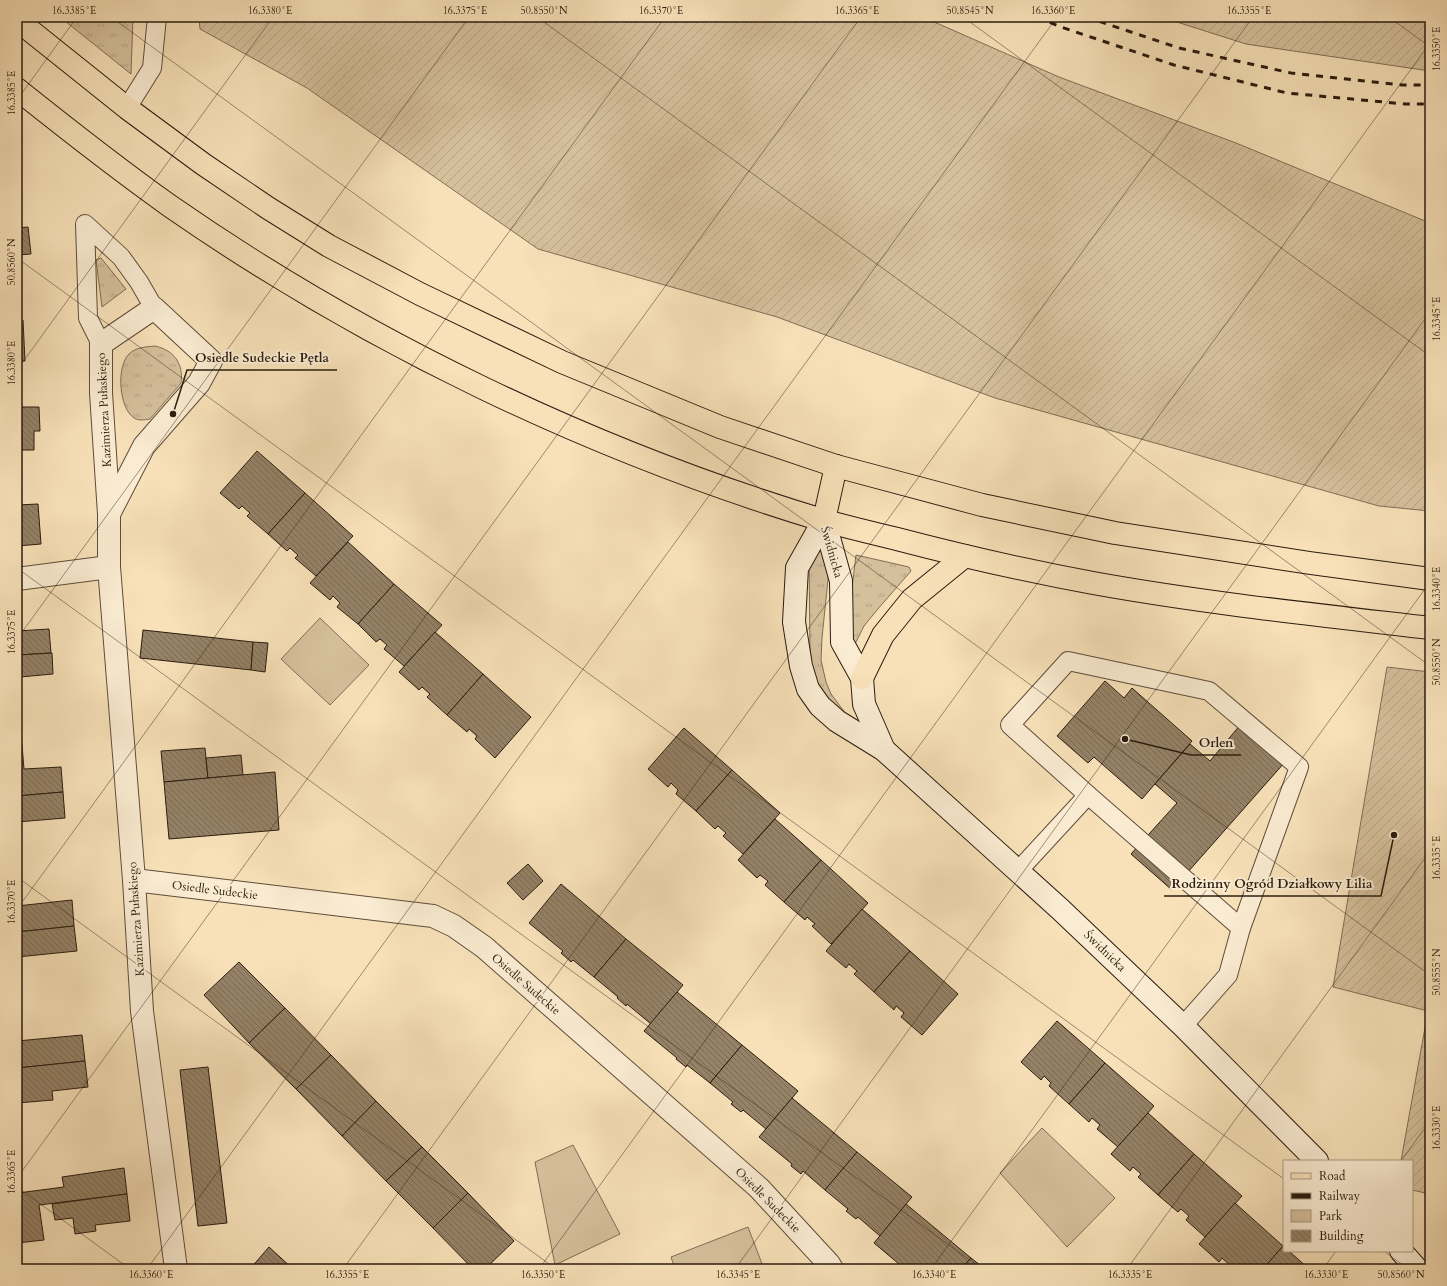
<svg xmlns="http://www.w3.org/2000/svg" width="1447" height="1286" font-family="Cardo,serif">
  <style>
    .grass { fill: url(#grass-tufts); stroke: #806e56 }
    .park { fill: #d5c09c; stroke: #806e56 }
    .garden { fill: url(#garden-furrows); stroke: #806e56 }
    .building { fill: url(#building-back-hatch); stroke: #2a1c0f }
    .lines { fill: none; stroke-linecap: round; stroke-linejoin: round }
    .lane-casing { stroke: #5e4d3a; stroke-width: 20 }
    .street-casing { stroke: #5e4d3a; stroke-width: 24 }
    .secondary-casing { stroke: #2a1c0f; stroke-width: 24 }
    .primary-casing { stroke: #2a1c0f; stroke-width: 24 }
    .lane { stroke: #faecd2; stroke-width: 18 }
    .street { stroke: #faecd2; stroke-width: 22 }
    .secondary { stroke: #faecd2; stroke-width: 22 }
    .primary { stroke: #f8e1b9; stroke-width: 22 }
    .rail { stroke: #2a1c0f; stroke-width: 3; stroke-dasharray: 7 7; stroke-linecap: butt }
    .ticks { fill: none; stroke: #2a1c0f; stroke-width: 1; stroke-opacity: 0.45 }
    .labels { text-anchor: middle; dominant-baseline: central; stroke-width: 4; stroke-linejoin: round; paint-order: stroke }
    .street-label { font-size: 12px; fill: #2a1c0f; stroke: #faecd2 }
    .leader { fill: none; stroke: #2a1c0f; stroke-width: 1.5 }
    .callout-dot { fill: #2a1c0f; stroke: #faecd2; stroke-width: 1.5 }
    .callout-label { font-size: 13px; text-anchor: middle; font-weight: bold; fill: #2a1c0f; stroke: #faecd2; stroke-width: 4; stroke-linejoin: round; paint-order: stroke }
    .neatline { fill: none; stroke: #2a1c0f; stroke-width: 1.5 }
    .ticks-label { font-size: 10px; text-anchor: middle; fill: #2a1c0f }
  </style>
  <defs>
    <pattern id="grass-tufts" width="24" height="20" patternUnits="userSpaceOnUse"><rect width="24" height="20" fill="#d5c09c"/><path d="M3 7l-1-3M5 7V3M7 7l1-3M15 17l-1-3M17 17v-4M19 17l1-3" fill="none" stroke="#b7a485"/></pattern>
    <pattern id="garden-furrows" width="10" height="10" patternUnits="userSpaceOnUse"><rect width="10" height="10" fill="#d5c09c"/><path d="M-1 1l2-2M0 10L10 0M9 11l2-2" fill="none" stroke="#b7a485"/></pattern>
    <pattern id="building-back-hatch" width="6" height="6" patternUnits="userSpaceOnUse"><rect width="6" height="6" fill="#958267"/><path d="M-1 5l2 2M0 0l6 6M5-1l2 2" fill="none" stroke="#7a6a53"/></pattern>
  </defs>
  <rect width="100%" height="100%" fill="#f8e1b9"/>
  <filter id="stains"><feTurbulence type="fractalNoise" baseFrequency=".005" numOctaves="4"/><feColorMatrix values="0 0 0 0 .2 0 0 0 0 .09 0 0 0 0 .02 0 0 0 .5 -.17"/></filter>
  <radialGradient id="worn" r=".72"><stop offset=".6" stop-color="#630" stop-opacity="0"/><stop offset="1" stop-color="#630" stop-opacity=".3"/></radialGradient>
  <g class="grass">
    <polygon points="60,17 133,17 131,74"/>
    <polygon points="101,258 126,289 102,307 96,260"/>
    <path d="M 155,346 C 173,350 184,363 181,383 L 150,419 C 144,420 139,421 134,418 C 119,408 116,367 129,354 C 136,347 146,347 155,346 Z"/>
    <polygon points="811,547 831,550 822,638 821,660 826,682 831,694 849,718 849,720 819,690 813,674 810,652 809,551"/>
    <polygon points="856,555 909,567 911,571 877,610 864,626 855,644 852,645 849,613"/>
  </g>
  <g class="park">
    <polygon points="320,618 369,665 330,705 281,659"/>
    <polygon points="1042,1128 1115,1198 1067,1247 1000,1173"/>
    <polygon points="573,1145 620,1234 555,1265 535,1162"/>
    <polygon points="748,1227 764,1269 675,1269 671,1257"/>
  </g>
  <g class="garden">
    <polygon points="199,17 923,17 1059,77 1236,143 1430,223 1430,511 1379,506 995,398 777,317 538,249 307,88 200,29"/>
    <polygon points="1161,17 1430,17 1430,71 1246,44"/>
    <polygon points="1387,667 1430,672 1430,1194 1412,1190 1412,1161 1401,1161 1428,1011 1333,987"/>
  </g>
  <g class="building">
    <polygon points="28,227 31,254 17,255 17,228"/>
    <polygon points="17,320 23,320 25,361 17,361"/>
    <polygon points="17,407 39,407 40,431 34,431 34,450 17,450"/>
    <polygon points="257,451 305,493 268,534 247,516 250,513 242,506 239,509 220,493"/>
    <polygon points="305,493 353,536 316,576 295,558 298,555 290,548 287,551 268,534"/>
    <polygon points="38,504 41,544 17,546 17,505"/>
    <polygon points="348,542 394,584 358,624 337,607 340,603 333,596 330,600 310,583"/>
    <polygon points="394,584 442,625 404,666 384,649 387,645 380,639 376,642 358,624"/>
    <polygon points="49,629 51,653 18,655 17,631"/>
    <polygon points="143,630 253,642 251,670 140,658"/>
    <polygon points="435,632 483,674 447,715 427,697 430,694 422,687 419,690 399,672"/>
    <polygon points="253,642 268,643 265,672 251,670"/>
    <polygon points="52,653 53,674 20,677 18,655"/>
    <polygon points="17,655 18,655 21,689 17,689"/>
    <polygon points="483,674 531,717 495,758 475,739 477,736 469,729 467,732 447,715"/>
    <polygon points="1105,681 1124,698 1132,688 1192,741 1142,799 1094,757 1088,763 1057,736"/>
    <polygon points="1241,724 1285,762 1172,890 1131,854 1177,803 1155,784 1190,744 1210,761"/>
    <polygon points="684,728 732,770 696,811 676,794 678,790 671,783 668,787 648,769"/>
    <polygon points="17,745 22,745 24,769 61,767 63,792 17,796"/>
    <polygon points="205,748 208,778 164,782 161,751"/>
    <polygon points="241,755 243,775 208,778 206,758"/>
    <polygon points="732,770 780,813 743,854 723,836 726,833 718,826 715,829 696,811"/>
    <polygon points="275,772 279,830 169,839 164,782"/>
    <polygon points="63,792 65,818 17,822 17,796"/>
    <polygon points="775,819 821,860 784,902 765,885 768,881 760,875 757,878 738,860"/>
    <polygon points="821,860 868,903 831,944 812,926 815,924 807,917 805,920 784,902"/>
    <polygon points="528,864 543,881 523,900 507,883"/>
    <polygon points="561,884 626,939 594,977 573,960 571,962 561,953 563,951 529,923"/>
    <polygon points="72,900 74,926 17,932 17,906"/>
    <polygon points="862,909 910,951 874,992 854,974 857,971 849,964 846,968 826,951"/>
    <polygon points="74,926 77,951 17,957 17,932"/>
    <polygon points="626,939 683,985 651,1024 627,1004 626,1006 617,998 618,997 594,977"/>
    <polygon points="910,951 958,994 922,1035 901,1017 904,1013 896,1006 894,1010 874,992"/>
    <polygon points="239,962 285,1008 249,1043 204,995"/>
    <polygon points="677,992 742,1045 710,1083 687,1065 686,1067 676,1059 677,1058 644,1031"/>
    <polygon points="285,1008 331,1055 296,1089 249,1043"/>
    <polygon points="1057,1021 1105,1063 1069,1104 1049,1086 1051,1083 1044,1076 1041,1080 1021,1062"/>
    <polygon points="82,1035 85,1061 17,1068 17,1041"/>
    <polygon points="742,1045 798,1091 766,1129 743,1110 741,1112 731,1104 733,1102 710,1083"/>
    <polygon points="331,1055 376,1101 342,1136 296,1089"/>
    <polygon points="85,1061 88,1087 52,1091 53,1100 17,1103 17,1068"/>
    <polygon points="1105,1063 1154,1106 1118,1147 1097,1129 1100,1125 1092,1118 1089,1122 1069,1104"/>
    <polygon points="208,1067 227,1223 198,1226 180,1070"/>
    <polygon points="792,1098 857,1152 825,1190 803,1171 801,1174 791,1166 792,1164 759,1137"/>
    <polygon points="376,1101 422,1147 386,1181 342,1136"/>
    <polygon points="1148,1113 1194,1154 1158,1195 1138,1177 1141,1174 1133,1167 1130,1171 1111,1154"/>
    <polygon points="422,1147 468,1193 433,1228 386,1181"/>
    <polygon points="857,1152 912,1197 880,1236 858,1217 856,1219 846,1211 848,1209 825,1190"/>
    <polygon points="1194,1154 1242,1196 1205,1237 1186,1220 1189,1216 1181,1209 1178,1212 1158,1195"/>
    <polygon points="124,1168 127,1194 39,1205 44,1240 17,1243 17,1208 20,1208 18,1193 64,1187 62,1177"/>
    <polygon points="468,1193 514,1241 485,1269 473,1269 433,1228"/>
    <polygon points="127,1194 130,1221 95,1225 96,1231 75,1234 73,1218 55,1220 52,1204"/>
    <polygon points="1235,1203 1283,1246 1263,1269 1228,1269 1227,1268 1230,1265 1222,1258 1219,1262 1199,1244"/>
    <polygon points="906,1204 971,1258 961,1269 905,1269 874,1243"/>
    <polygon points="1283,1246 1284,1251 1289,1251 1309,1269 1263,1269"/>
    <polygon points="269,1247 293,1269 250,1269"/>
    <polygon points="971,1258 985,1269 961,1269"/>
  </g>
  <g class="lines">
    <g class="lane-casing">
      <g id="lane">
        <polyline points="127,108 152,68 157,17"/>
        <polyline points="101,344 88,318 85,224 121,257 139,282 154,308"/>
        <polyline points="1088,795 1010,725 1068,661 1209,691 1299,767 1241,928"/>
        <polyline points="1018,871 1088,795 1241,928 1228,975 1183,1026"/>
      </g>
    </g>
    <g class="street-casing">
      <g id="street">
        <polyline points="109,514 144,446 199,383 211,361 154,308 101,344 101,393 109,514 109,567 134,880 142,1011 176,1269"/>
        <polyline points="17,579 109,567"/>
        <polyline points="134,880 433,916 454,926 484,947 759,1188 829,1264 832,1269"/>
      </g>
    </g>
    <g class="secondary-casing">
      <g id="secondary">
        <polyline points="824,520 797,568 794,622 801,666 808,689 820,706 837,721 884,750 1060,909 1183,1026 1317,1161"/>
        <polyline points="824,520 841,581 842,642 862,678 864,704 884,750"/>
        <polyline points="1401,1251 1417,1269"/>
      </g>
    </g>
    <g class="primary-casing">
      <g id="primary">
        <polyline points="17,20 127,108 203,164 268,208 329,246 420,294 562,362 720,427 836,466 982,505 1115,533 1310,563 1430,579"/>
        <path d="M 17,89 C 67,129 118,169 170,206 C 367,343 593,451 822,520 C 847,527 872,533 897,539 C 962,556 1027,571 1093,583 C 1204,603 1318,615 1430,628"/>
        <polyline points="824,520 836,466"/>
        <polyline points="862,678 883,635 912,599 965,556"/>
      </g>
    </g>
    <use href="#lane" class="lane"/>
    <use href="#street" class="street"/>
    <use href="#secondary" class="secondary"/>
    <use href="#primary" class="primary"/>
    <g class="rail">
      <polyline points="1037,17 1061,27 1174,65 1287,93 1405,104 1430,104"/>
      <polyline points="1086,17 1179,48 1291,73 1403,85 1430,85"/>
    </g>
  </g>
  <path class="ticks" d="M 111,17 L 1430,975M 537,17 L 1430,666M 963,17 L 1430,356M 1389,17 L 1430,47M 17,100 L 77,17M 17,258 L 1284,1179M 17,370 L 273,17M 17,568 L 982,1269M 17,639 L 469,17M 17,877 L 556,1269M 17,909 L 665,17M 1401,1161 L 1430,1121M 17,1178 L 861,17M 17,1187 L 130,1269M 1384,1251 L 1408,1269M 147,1269 L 1057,17M 343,1269 L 1253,17M 539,1269 L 1430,43M 735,1269 L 1430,312M 931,1269 L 1430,582M 1127,1269 L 1430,851M 1323,1269 L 1336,1251"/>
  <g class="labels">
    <g class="street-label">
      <text transform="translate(104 410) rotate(-93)">Kazimierza Pułaskiego</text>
      <text transform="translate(832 552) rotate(74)">Świdnicka</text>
      <text transform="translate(215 890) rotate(7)">Osiedle Sudeckie</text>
      <text transform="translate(136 919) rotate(-94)">Kazimierza Pułaskiego</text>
      <text transform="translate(1105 951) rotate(44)">Świdnicka</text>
      <text transform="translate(526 984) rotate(41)">Osiedle Sudeckie</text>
      <text transform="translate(768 1200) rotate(45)">Osiedle Sudeckie</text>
    </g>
  </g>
  <path class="leader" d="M173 414L187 370H337M1125 739L1191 755H1241M1394 835L1381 896H1164"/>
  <g class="callout-dot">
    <circle cx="173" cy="414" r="4"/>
    <circle cx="1125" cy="739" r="4"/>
    <circle cx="1394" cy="835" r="4"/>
  </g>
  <g class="callout-label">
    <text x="262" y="362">Osiedle Sudeckie Pętla</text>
    <text x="1216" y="747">Orlen</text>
    <text x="1272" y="888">Rodzinny Ogród Działkowy Lilia</text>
  </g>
  <rect width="1447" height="1286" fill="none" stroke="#f8e1b9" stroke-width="44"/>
  <rect x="1283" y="1160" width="130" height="92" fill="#faecd2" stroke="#a79984"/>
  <rect x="1291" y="1173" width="20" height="6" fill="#f8e1b9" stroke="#a79984"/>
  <text x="1319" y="1180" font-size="12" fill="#2a1c0f">Road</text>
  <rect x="1291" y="1193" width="20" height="6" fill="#2a1c0f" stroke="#a79984"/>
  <text x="1319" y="1200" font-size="12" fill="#2a1c0f">Railway</text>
  <rect x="1291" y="1210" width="20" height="12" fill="#d5c09c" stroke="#a79984"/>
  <text x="1319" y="1220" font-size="12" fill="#2a1c0f">Park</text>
  <rect x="1291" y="1230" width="20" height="12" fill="url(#building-back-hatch)" stroke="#a79984"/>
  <text x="1319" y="1240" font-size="12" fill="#2a1c0f">Building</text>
  <rect x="22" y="22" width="1403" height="1242" class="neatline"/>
  <g class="ticks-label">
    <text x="74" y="14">16.3385°E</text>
    <text x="270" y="14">16.3380°E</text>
    <text x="465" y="14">16.3375°E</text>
    <text x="544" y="14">50.8550°N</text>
    <text x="661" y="14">16.3370°E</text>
    <text x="857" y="14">16.3365°E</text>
    <text x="970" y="14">50.8545°N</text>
    <text x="1053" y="14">16.3360°E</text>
    <text x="1249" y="14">16.3355°E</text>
    <text transform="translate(1436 49) rotate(-90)" y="4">16.3350°E</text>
    <text transform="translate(11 93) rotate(-90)" y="4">16.3385°E</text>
    <text transform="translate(11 262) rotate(-90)" y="4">50.8560°N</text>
    <text transform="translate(1436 319) rotate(-90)" y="4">16.3345°E</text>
    <text transform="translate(11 363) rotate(-90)" y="4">16.3380°E</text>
    <text transform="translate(1436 589) rotate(-90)" y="4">16.3340°E</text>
    <text transform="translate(11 632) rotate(-90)" y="4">16.3375°E</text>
    <text transform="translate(1436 662) rotate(-90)" y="4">50.8550°N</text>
    <text transform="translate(1436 858) rotate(-90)" y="4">16.3335°E</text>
    <text transform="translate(11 902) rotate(-90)" y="4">16.3370°E</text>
    <text transform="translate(1436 972) rotate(-90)" y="4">50.8555°N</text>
    <text transform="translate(1436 1128) rotate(-90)" y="4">16.3330°E</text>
    <text transform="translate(11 1172) rotate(-90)" y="4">16.3365°E</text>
    <text x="151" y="1278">16.3360°E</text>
    <text x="347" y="1278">16.3355°E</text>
    <text x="543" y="1278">16.3350°E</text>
    <text x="738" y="1278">16.3345°E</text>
    <text x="934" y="1278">16.3340°E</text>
    <text x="1130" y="1278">16.3335°E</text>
    <text x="1326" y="1278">16.3330°E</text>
    <text x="1401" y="1278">50.8560°N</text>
  </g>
  <rect width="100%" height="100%" filter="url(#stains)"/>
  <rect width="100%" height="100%" fill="url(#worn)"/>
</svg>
